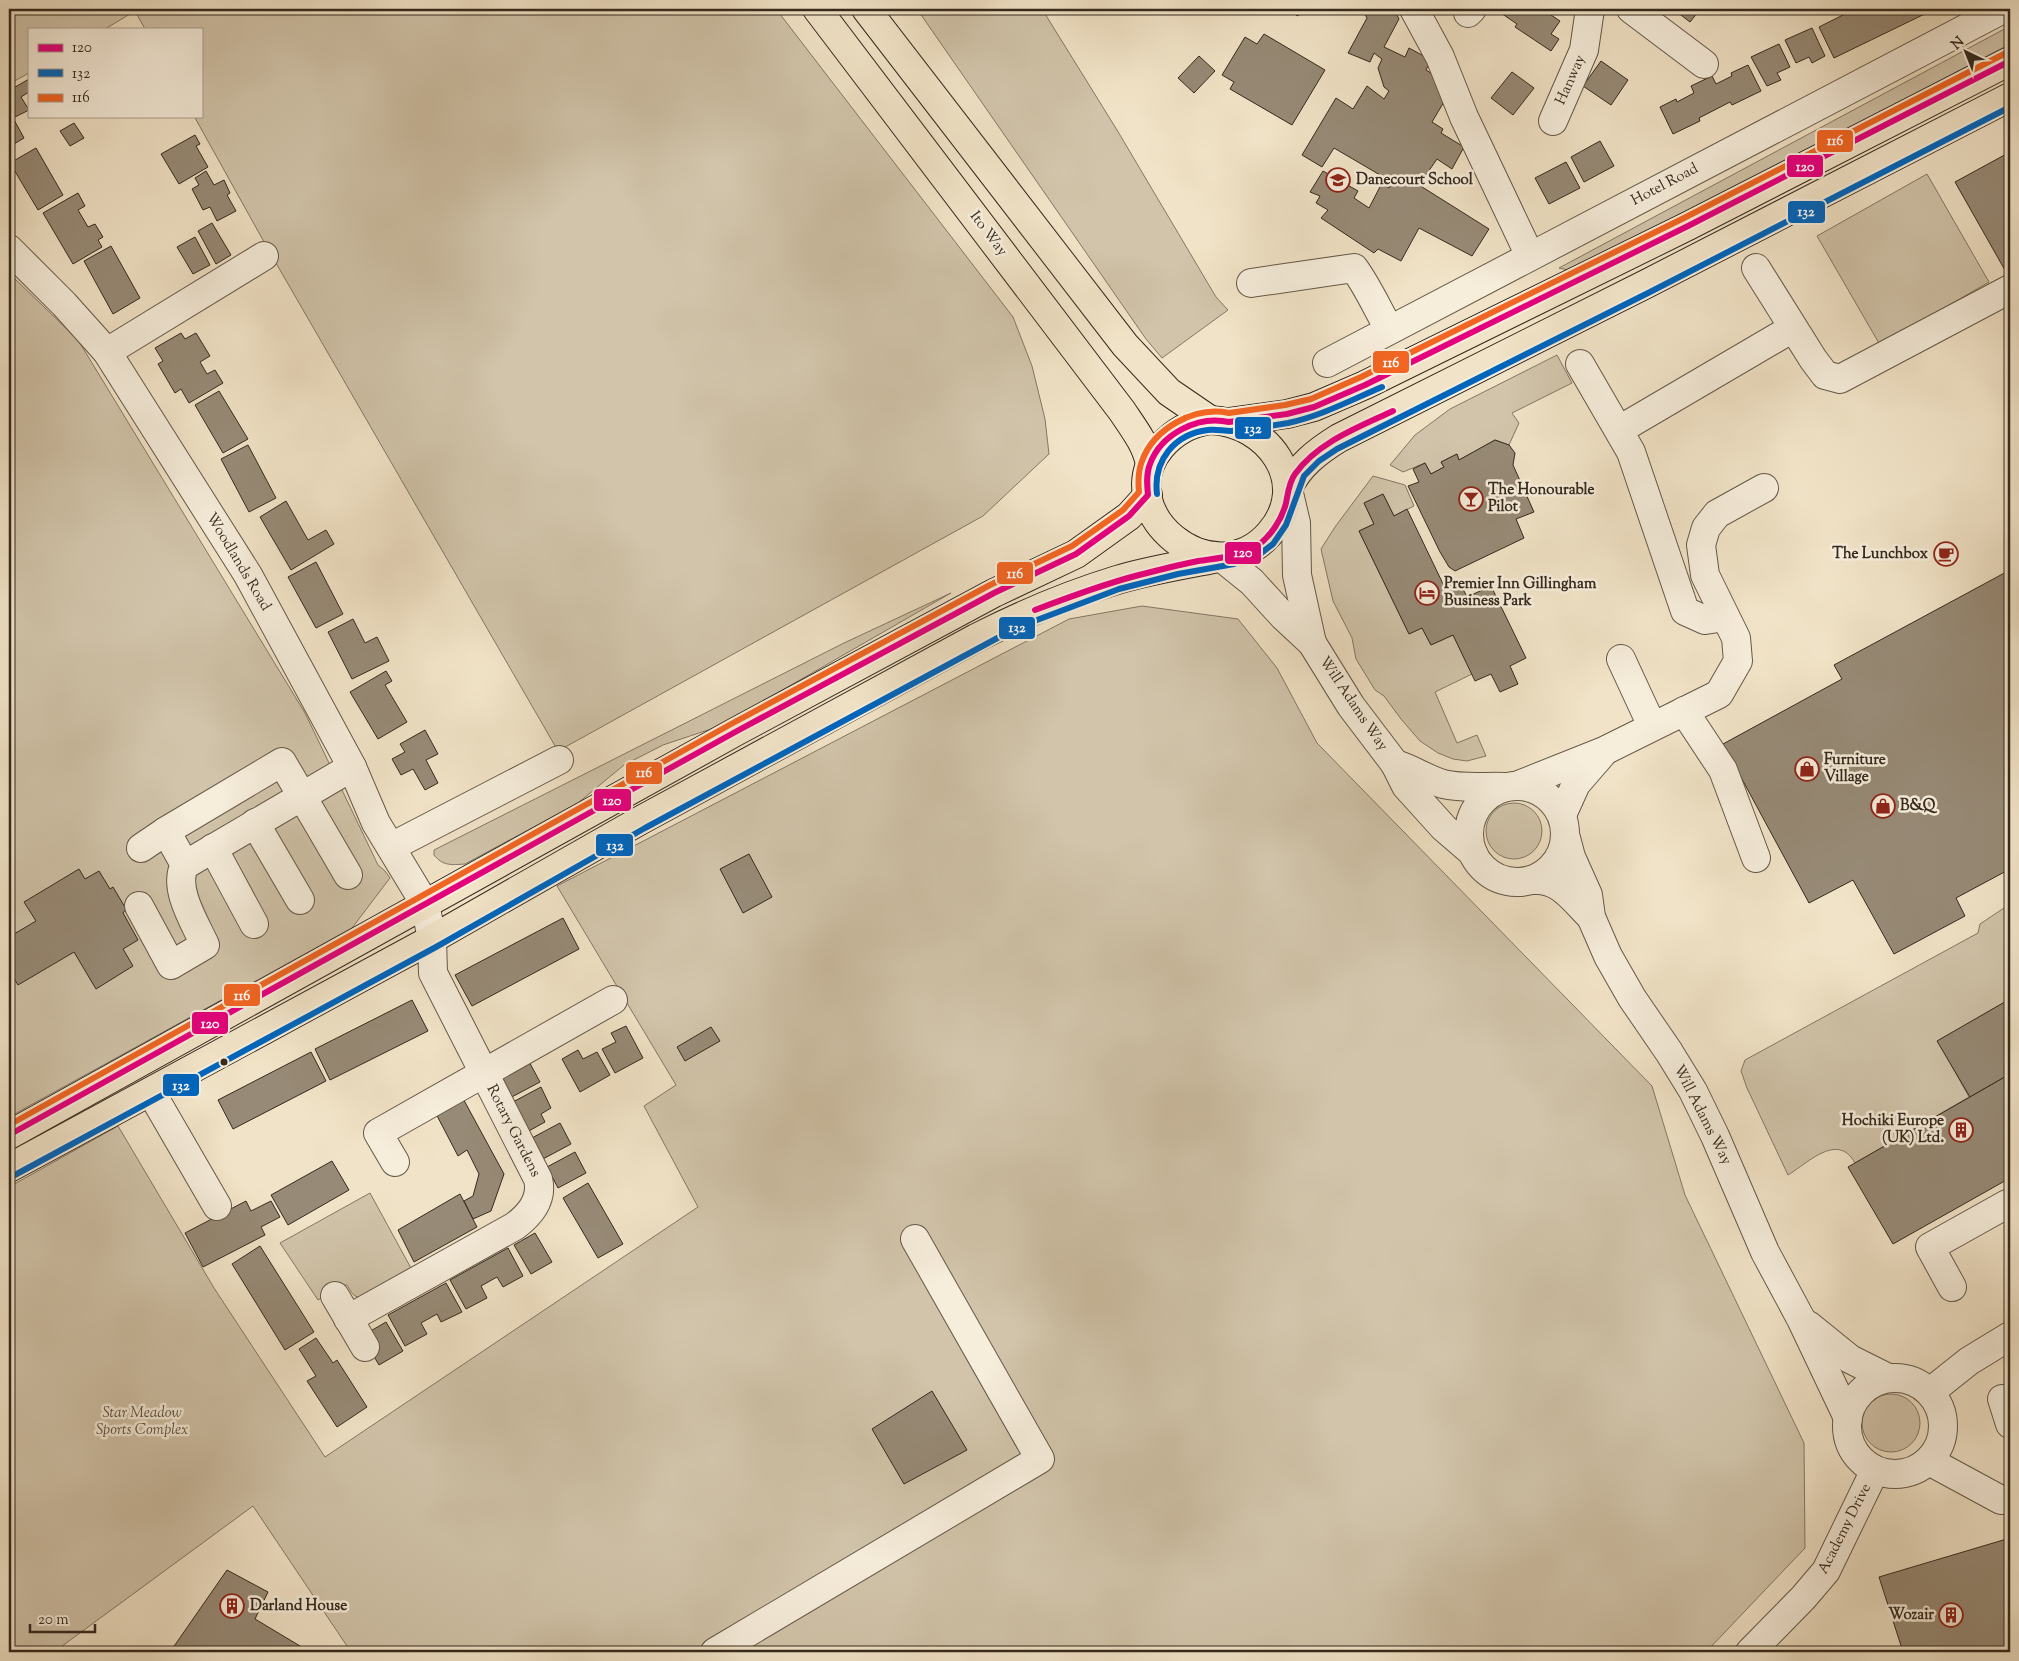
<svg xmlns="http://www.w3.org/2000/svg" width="2019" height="1661" font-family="'Sorts Mill Goudy',serif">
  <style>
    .green { fill: #d1c4aa; stroke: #837764 }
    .building { fill: #978a76; stroke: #352a1e }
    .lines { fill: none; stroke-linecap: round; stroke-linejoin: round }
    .minor-casing { stroke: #645848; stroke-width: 30 }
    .major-casing { stroke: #352a1e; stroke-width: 30 }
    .minor { stroke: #f6eddb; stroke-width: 28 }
    .major { stroke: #f1e3c7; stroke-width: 28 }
    .bus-1-casing { stroke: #f6eddb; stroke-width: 10 }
    .bus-2-casing { stroke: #f6eddb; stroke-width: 10 }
    .bus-3-casing { stroke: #f6eddb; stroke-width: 10 }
    .bus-1 { stroke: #e5007d; stroke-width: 6 }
    .bus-2 { stroke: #0065bd; stroke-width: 6 }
    .bus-3 { stroke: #f26522; stroke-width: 6 }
    .bus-dot { fill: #352a1e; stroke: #f6eddb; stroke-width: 2 }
    .labels { text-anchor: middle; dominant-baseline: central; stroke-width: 5; stroke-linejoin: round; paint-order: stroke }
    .street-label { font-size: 15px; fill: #352a1e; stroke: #f6eddb }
    .poi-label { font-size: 15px; font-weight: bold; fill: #352a1e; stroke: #f6eddb; text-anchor: start }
    .park-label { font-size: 15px; font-style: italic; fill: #5c5041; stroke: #f6eddb }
    .line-badge { stroke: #f6eddb; stroke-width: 2 }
    .badge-label { font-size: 14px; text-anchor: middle; font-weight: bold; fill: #fff }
  </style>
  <rect width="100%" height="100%" fill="#f1e3c7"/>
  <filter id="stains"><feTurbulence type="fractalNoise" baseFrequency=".004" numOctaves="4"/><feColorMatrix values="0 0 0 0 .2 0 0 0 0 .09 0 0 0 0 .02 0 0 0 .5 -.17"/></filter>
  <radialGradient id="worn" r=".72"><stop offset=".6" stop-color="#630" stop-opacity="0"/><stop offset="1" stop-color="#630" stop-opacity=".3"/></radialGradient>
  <g class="green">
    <polygon points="9,9 776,9 1013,317 1032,366 1045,419 1049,454 983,516 558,751 269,251 194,116 201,116 201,29 145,29 135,11 105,29 29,29 29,73 9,84"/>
    <polygon points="917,9 1042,9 1117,130 1216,297 1228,310 1162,358 1146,339"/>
    <polygon points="2010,26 2010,44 1573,271 1559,268"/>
    <polygon points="1927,174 1989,282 1880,345 1817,236"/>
    <polygon points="9,273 78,340 305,713 378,865 385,871 390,878 352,928 9,1117"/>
    <polygon points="1557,355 1572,383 1512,413 1519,423 1509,445 1495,440 1459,460 1457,454 1441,462 1444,467 1431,474 1425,463 1403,472 1390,465 1415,435 1450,409"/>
    <polygon points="1373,476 1405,485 1414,506 1394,516 1383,494 1364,503 1374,524 1359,531 1409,634 1422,628 1431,645 1453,635 1472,674 1435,692 1457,743 1477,735 1486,756 1467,761 1453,759 1438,753 1420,741 1401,719 1384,696 1375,690 1356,659 1352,638 1333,601 1321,549 1335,527"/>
    <path d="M 951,593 L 720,726 L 663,745 L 624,765 L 578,803 L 465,864 C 451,865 443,866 434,855 L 434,850 L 844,643 Z"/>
    <polygon points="1142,606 1238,619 1277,668 1317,743 1652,1086 1685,1195 1804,1443 1805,1548 1706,1652 351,1652 253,1506 54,1652 9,1652 9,1187 118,1126 214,1288 325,1457 698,1207 644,1106 676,1085 557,886 1069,619"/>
    <circle cx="1514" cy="831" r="28"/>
    <path d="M 2010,906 L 2010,999 L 1938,1041 L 1969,1097 L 1855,1163 C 1838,1132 1809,1162 1788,1175 L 1747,1088 L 1741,1071 L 1745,1060 L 1978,933 L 1980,924 L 2004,908 Z"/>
    <path d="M 370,1193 L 412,1270 C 401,1276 368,1299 358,1297 C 352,1296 350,1289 347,1285 L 343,1285 L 318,1300 L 280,1243 Z"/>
    <circle cx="1891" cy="1423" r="29"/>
  </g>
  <g class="building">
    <polygon points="1293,9 1309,9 1297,16"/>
    <polygon points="1362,9 1394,9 1399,19 1384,47 1405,57 1409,48 1431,60 1426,70 1444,81 1448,95 1432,122 1443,129 1441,133 1464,147 1452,169 1437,159 1419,185 1489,229 1472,256 1419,228 1401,261 1378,249 1374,253 1321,218 1328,210 1316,203 1320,196 1310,192 1323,171 1358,191 1354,198 1369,208 1382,183 1389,188 1392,182 1334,148 1322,167 1302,155 1336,98 1353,109 1367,86 1384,99 1389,91 1384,87 1378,68 1382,59 1374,53 1370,62 1348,53 1367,18"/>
    <polygon points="1495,9 1542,9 1560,21 1551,34 1559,39 1551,51 1515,27 1517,24"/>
    <polygon points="1665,9 1694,9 1698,12 1690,22 1677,12 1674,15"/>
    <polygon points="1860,9 1935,9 1834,58 1819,27 1853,10 1854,12"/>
    <polygon points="1812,28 1825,56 1812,63 1809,57 1796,63 1785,40"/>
    <polygon points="1264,34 1325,70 1292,125 1230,89 1234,82 1222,75 1245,37 1257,44"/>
    <polygon points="1779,44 1790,67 1777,73 1781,80 1767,86 1751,57"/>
    <polygon points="1199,56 1215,71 1194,93 1178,78"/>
    <polygon points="1601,61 1628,80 1611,105 1583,86"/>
    <polygon points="1748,65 1761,91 1732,105 1730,102 1699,118 1700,121 1673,134 1660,107 1676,99 1677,102 1694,93 1691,86 1712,76 1716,84 1732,76 1731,73"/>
    <polygon points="1512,72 1534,88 1513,115 1491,98"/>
    <polygon points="29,79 29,92 21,97 29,110 13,118 24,138 9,147 9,97 13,94 10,90"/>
    <polygon points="74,123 84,138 70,146 60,131"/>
    <polygon points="195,135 200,144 196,146 208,167 179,184 161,154"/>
    <polygon points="1600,141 1614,166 1584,182 1571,157"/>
    <polygon points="36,148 63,195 38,210 10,163"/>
    <polygon points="2010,152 2010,279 1955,182"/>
    <polygon points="1566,162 1580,188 1549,204 1535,178"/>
    <polygon points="206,171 214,185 224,180 230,193 227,195 236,211 217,221 210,207 203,210 192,189 199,185 195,178"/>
    <polygon points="78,193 85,206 78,210 88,227 95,224 103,237 98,240 102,247 73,264 43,213"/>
    <polygon points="212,223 231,255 216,264 198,231"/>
    <polygon points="195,237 210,265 193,274 177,247"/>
    <polygon points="111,246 140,298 113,314 84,261"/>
    <polygon points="181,333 185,339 196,333 210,356 200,362 207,374 215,370 223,383 189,403 181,389 175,393 158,364 163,361 155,348"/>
    <polygon points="219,391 248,439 223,453 195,405"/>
    <polygon points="1495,440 1509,445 1515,453 1513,465 1534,512 1516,519 1524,538 1455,571 1449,567 1440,552 1408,486 1419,482 1413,469 1425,463 1431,474 1444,467 1441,462 1457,454 1459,460"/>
    <polygon points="248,445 276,498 249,512 221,459"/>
    <polygon points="1383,494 1394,516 1407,509 1445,588 1459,581 1467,597 1491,586 1526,658 1510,666 1518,684 1500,692 1491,674 1475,681 1453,635 1431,645 1422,628 1409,634 1359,531 1374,524 1364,503"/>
    <polygon points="286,501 308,540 326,530 334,544 291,570 260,517"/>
    <polygon points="316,562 343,614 316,628 288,577"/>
    <polygon points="2010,570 2010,869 1956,898 1965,916 1894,954 1853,880 1809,903 1723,744 1842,679 1834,665"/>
    <polygon points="353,619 365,643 377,637 389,661 352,679 328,632"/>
    <polygon points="386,671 392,681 385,685 407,722 378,739 350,692"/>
    <polygon points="425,730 438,754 426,760 438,783 425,790 413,769 401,775 392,759 405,752 400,744"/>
    <polygon points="749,854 772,897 743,913 720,869"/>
    <polygon points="79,869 85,879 99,871 110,889 113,887 126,909 123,913 138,940 123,949 133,966 96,989 74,952 18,985 9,970 9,937 36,921 24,902"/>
    <polygon points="563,918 579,949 472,1006 455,975"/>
    <polygon points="2010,999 2010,1074 1970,1097 1937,1041"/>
    <polygon points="412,1000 428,1031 330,1080 315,1049"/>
    <polygon points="626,1026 643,1058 615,1073 602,1049 616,1042 611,1033"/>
    <polygon points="711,1027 720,1041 685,1061 677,1047"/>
    <polygon points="578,1050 583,1059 597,1052 610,1075 580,1092 562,1059"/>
    <polygon points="311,1052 326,1081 233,1129 218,1100"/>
    <polygon points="526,1056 540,1082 508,1099 494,1074"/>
    <polygon points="2010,1074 2010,1178 1893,1244 1848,1167"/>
    <polygon points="541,1087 551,1108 541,1114 545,1122 527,1132 511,1103"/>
    <polygon points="460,1093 504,1174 491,1211 473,1219 464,1201 473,1196 479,1174 467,1150 458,1156 433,1108"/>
    <polygon points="560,1123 571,1144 541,1160 530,1139"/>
    <polygon points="575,1152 586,1173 558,1188 547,1167"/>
    <polygon points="332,1161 349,1190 288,1225 271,1195"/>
    <polygon points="588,1183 623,1244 598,1258 563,1198"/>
    <polygon points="460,1194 477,1227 414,1262 398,1230"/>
    <polygon points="246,1201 251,1211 271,1201 280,1217 261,1227 265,1235 203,1267 185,1233"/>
    <polygon points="535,1233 552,1262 531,1274 514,1245"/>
    <polygon points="260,1246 314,1332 285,1350 232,1264"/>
    <polygon points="508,1248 523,1276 503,1287 497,1277 481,1286 487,1298 466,1309 450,1280"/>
    <polygon points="446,1283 462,1312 441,1322 437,1314 421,1323 427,1334 405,1346 388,1315"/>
    <polygon points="386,1322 403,1351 379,1365 362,1336"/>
    <polygon points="316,1338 333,1363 337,1360 367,1407 337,1427 307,1381 316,1376 299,1349"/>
    <polygon points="932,1391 967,1450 904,1484 872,1429"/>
    <polygon points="2010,1538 2010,1652 1903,1652 1879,1577"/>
    <polygon points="227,1570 268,1592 255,1619 310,1652 170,1652"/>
  </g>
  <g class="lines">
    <g class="minor-casing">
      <g id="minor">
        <polyline points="1414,9 1440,57 1464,117 1530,256"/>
        <polyline points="1631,9 1704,64"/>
        <polyline points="1468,13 1472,9"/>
        <polyline points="1553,121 1584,50 1590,9"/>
        <path d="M 9,249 L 64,304 L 107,352 L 248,575 L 352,767 L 376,823 L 425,904 L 432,939 L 433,973 L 538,1179 C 543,1199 531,1214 515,1226 L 348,1319"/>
        <polyline points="1756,268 1813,359 1825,375 1840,379 2010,289"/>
        <path d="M 1251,283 L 1354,268 C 1368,287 1377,308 1389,329"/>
        <polyline points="107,352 264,256"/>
        <polyline points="1327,363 2003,9"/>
        <polyline points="1580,364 1631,452 1685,611 1705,620 1725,617"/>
        <polyline points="1619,430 1793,328"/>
        <polyline points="1288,489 1296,523 1297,575 1312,643"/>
        <polyline points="1221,557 1252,582 1283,616 1312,643 1351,706 1395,764 1406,786 1444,828 1473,853"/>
        <polyline points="1621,659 1652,726"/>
        <polyline points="1684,711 1723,770 1756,858"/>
        <path d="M 1395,764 C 1412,769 1426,779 1443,784 C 1463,789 1486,786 1506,787"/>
        <circle cx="1517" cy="834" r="48"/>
        <polyline points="1516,786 1604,751 1719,694 1738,661 1736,638 1705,575 1701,545 1706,528 1717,514 1764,488"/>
        <polyline points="1562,815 1576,784 1602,754"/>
        <polyline points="255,823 300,900"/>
        <polyline points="1566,838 1571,857 1588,895 1591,917 1608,956 1632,998 1669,1052 1693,1091 1715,1136 1765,1252 1801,1319 1848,1418"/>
        <polyline points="391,847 559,760"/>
        <polyline points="141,848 166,831"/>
        <polyline points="213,848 254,924"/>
        <polyline points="185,865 166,831 282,762 348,875"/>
        <path d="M 1535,880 C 1561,879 1574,901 1591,917"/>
        <path d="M 139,906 L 171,965 L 205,945 C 195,923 172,887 185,865 L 352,767"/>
        <polyline points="151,1092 217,1206"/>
        <polyline points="395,1162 378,1133 613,1000"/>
        <polyline points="1952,1287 1930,1247 2007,1204 2010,1209"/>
        <polyline points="335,1296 365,1347"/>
        <polyline points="1808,1325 1850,1359 1888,1378"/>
        <circle cx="1895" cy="1426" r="48"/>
        <polyline points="1930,1392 1969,1361 2010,1336"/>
        <polyline points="2002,1399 2010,1424"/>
        <polyline points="1929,1461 2001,1500 2010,1500"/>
        <polyline points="715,1652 1040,1459 915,1239"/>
        <polyline points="1750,1652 1803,1598 1826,1571 1875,1470"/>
      </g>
    </g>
    <g class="major-casing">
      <g id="major">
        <path d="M 817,9 L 1122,411 C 1134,429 1146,444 1150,464"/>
        <polyline points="866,9 1125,345 1169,392 1210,420"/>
        <path d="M 1210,420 C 1268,422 1313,483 1270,533 C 1213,599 1107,511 1161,447 C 1174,432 1190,423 1210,420 Z"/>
        <polyline points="1229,422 1287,414 1314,407 1365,385 1688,226 2010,61"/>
        <path d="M 1288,489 C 1298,466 1318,451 1339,438 L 1646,284 L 2010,97"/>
        <polyline points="9,1135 737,731 994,593 1076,554 1129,516 1148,495"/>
        <path d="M 9,1168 L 432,939 L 641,820 L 976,638 C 1021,615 1068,595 1117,580 C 1150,570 1184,565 1218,558"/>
      </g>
    </g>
    <use href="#minor" class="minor"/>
    <use href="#major" class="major"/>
    <g class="bus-1-casing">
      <g id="bus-1">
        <path d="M 1035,610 C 1069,597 1104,584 1139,575 C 1159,570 1178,565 1198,561 C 1217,558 1240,557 1257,546 C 1271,536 1282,519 1286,503 C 1288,493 1289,482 1295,474 C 1318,442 1359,427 1393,411"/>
        <path d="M 9,1135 L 737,731 L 994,593 L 1076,554 L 1129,516 L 1148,495 C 1147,485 1146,474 1150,464 C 1161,434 1198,415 1229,422 L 1287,414 L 1314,407 L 1365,385 L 1688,226 L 2010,61"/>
      </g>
    </g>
    <g class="bus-2-casing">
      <g id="bus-2">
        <path d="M 1157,494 C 1153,461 1174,434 1208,430 C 1216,429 1223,431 1231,431 C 1250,429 1270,426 1288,423 C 1321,416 1351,400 1382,387"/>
        <polyline points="13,1176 436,947 645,828 1016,628 1119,589 1178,574 1234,564 1260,554 1273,544 1286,525 1304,476 1319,461 1337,449 1650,292 2010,107"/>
      </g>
    </g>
    <g class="bus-3-casing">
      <path id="bus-3" d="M 9,1125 L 733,723 L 990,585 L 1072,546 L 1123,510 L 1139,492 C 1138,482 1138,471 1142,461 C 1154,428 1195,406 1229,413 L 1285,405 L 1311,399 L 1361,377 L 1684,218 L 2006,53"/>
    </g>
    <use href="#bus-1" class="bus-1"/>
    <use href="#bus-2" class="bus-2"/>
    <use href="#bus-3" class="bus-3"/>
  </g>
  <defs>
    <g id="school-ring" transform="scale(1.25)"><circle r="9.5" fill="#f6eddb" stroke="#8f2418" stroke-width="1.5"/><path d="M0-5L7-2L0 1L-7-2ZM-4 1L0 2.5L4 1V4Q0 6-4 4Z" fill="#8f2418"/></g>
    <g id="bar-ring" transform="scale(1.25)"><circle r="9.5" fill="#f6eddb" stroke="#8f2418" stroke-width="1.5"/><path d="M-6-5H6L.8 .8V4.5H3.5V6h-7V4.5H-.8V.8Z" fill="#8f2418"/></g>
    <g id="cafe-ring" transform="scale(1.25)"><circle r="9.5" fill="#f6eddb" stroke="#8f2418" stroke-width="1.5"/><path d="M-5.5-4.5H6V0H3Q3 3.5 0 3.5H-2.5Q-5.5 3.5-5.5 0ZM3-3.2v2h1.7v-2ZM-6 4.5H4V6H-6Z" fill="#8f2418"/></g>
    <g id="hotel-ring" transform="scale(1.25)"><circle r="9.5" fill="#f6eddb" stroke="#8f2418" stroke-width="1.5"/><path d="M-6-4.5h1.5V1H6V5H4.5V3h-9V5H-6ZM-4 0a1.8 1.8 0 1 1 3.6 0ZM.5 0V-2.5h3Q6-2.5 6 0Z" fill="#8f2418"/></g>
    <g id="shop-ring" transform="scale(1.25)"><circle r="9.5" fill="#f6eddb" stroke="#8f2418" stroke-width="1.5"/><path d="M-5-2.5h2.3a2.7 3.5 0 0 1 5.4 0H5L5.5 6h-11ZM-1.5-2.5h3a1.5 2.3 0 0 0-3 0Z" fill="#8f2418"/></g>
    <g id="building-ring" transform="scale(1.25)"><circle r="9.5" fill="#f6eddb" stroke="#8f2418" stroke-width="1.5"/><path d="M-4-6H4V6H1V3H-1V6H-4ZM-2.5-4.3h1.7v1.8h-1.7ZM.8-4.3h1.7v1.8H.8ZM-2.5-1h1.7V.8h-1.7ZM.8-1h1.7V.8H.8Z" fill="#8f2418"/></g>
  </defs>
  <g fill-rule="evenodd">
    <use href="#school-ring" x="1338" y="180"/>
    <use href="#bar-ring" x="1471" y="499"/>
    <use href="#cafe-ring" x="1946" y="554"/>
    <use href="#hotel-ring" x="1427" y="593"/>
    <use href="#shop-ring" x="1807" y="769"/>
    <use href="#shop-ring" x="1883" y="806"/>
    <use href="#building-ring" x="1961" y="1130"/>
    <use href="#building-ring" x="232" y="1606"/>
    <use href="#building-ring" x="1951" y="1615"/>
  </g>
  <circle class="bus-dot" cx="224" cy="1062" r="4.5"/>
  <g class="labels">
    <g class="street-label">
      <text transform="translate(1571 80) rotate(-66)">Hanway</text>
      <text transform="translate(1665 185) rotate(-28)">Hotel Road</text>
      <text transform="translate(988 234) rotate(53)">Ito Way</text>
      <text transform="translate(238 562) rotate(59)">Woodlands Road</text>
      <text transform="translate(1353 704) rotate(56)">Will Adams Way</text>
      <text transform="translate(1702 1115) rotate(63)">Will Adams Way</text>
      <text transform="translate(513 1131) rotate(63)">Rotary Gardens</text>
      <text transform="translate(1845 1529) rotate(-63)">Academy Drive</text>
    </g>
    <g class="poi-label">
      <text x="1356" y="180">Danecourt School</text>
      <text x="1488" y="490">The Honourable<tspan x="1488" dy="17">Pilot</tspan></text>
      <text x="1928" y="554" text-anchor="end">The Lunchbox</text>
      <text x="1444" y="584">Premier Inn Gillingham<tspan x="1444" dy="17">Business Park</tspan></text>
      <text x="1824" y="760">Furniture<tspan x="1824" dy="17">Village</tspan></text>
      <text x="1900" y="806">B&amp;Q</text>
      <text x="1944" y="1121" text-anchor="end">Hochiki Europe<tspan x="1944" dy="17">(UK) Ltd.</tspan></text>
      <text x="250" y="1606">Darland House</text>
      <text x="1934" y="1615" text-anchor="end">Wozair</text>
    </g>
    <g class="park-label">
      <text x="142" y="1413">Star Meadow<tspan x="142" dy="17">Sports Complex</tspan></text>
    </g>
  </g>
  <g class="line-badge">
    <rect x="1816" y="129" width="38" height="24" rx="5" fill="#f26522"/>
    <rect x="1786" y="154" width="38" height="24" rx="5" fill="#e5007d"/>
    <rect x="1787" y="200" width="39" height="24" rx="5" fill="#0065bd"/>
    <rect x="1372" y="350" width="38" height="24" rx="5" fill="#f26522"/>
    <rect x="1234" y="416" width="38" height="24" rx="5" fill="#0065bd"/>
    <rect x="1224" y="541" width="38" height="24" rx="5" fill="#e5007d"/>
    <rect x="996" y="561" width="38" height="24" rx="5" fill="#f26522"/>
    <rect x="998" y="616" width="38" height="24" rx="5" fill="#0065bd"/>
    <rect x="625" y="761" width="38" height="24" rx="5" fill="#f26522"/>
    <rect x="593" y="788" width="39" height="24" rx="5" fill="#e5007d"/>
    <rect x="595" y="833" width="39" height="24" rx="5" fill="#0065bd"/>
    <rect x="223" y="983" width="38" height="24" rx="5" fill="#f26522"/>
    <rect x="191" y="1011" width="38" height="24" rx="5" fill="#e5007d"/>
    <rect x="162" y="1073" width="38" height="24" rx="5" fill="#0065bd"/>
  </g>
  <g class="badge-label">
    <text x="1835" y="145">116</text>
    <text x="1805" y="171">120</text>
    <text x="1806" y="216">132</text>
    <text x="1391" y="367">116</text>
    <text x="1253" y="433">132</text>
    <text x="1243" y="557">120</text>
    <text x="1015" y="578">116</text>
    <text x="1017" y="632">132</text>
    <text x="644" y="777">116</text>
    <text x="612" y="805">120</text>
    <text x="615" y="850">132</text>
    <text x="242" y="1000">116</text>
    <text x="210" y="1028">120</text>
    <text x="181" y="1090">132</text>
  </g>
  <rect width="2019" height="1661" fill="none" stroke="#f1e3c7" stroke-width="30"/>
  <rect x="10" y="10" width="1999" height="1641" fill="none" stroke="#352a1e" stroke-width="2.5"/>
  <rect x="15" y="15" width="1989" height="1631" fill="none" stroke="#352a1e"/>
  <rect x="28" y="28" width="175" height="90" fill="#f6eddb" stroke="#a99f8f"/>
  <rect x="38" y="44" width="25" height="8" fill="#e5007d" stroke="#a99f8f"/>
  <text x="72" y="52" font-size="15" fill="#352a1e">120</text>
  <rect x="38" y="69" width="25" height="8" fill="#0065bd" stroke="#a99f8f"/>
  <text x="72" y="78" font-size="15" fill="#352a1e">132</text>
  <rect x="38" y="94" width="25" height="8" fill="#f26522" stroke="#a99f8f"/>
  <text x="72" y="102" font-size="15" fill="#352a1e">116</text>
  <g transform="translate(1966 52) rotate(317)" stroke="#f6eddb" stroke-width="4" paint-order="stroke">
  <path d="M0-4L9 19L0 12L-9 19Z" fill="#352a1e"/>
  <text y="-8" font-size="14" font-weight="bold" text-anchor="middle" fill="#352a1e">N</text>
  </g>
  <path d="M30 1624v8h65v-8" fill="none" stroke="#352a1e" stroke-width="2.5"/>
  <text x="38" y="1624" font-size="15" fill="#352a1e" stroke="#f6eddb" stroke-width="4" paint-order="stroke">20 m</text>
  <rect width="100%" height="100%" filter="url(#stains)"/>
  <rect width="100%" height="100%" fill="url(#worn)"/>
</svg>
